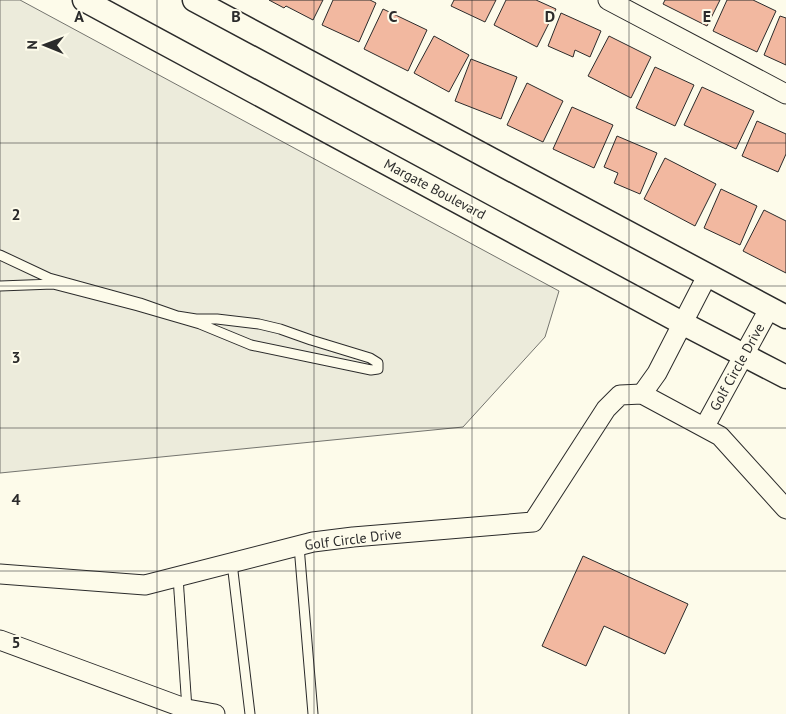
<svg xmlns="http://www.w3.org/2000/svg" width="786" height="714" font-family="'PT Sans',sans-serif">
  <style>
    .green { fill: #ecebdb; stroke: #74746e }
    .building { fill: #f2b8a0; stroke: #2b2b2b }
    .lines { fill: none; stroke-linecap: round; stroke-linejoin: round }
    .service-casing { stroke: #2b2b2b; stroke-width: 11 }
    .minor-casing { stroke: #2b2b2b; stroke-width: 21 }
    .tertiary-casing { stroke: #2b2b2b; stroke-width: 25 }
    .service { stroke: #fdfbea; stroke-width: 9 }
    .minor { stroke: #fdfbea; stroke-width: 19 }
    .tertiary { stroke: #fdfbea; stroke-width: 22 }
    .grid { fill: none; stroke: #2b2b2b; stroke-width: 1; stroke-opacity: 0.55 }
    .labels { text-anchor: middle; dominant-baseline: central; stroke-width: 4; stroke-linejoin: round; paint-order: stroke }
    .street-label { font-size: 14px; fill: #2b2b2b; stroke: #fdfbea }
    .grid-label { font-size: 16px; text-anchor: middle; font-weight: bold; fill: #2b2b2b; stroke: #fdfbea; stroke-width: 4; stroke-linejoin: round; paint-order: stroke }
  </style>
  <rect width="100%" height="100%" fill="#fdfbea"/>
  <polygon class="green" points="0,0 20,0 559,291 545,337 463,427 0,473"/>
  <g class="building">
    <polygon points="269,0 323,0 313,20 286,6 284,8"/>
    <polygon points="333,0 370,0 376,3 359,42 322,25"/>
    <polygon points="454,0 496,0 485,22 451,6"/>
    <polygon points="506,0 536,0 556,9 537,47 494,25"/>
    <polygon points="665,0 720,0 707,26 663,4"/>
    <polygon points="727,0 753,0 776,11 757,52 713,31"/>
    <polygon points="383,9 427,30 408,71 364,49"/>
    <polygon points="561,13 601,31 590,57 575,50 573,57 548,46"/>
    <polygon points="780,16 786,18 786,65 764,55"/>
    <polygon points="434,36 469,55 449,92 414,73"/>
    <polygon points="609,36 651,57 631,98 588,76"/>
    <polygon points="471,59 517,77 501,119 455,101"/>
    <polygon points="655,67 694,85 675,126 636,108"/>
    <polygon points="527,83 563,101 543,142 507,125"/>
    <polygon points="702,87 754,111 736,149 684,125"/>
    <polygon points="572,107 613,125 594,168 553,149"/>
    <polygon points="757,121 786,134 786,154 778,172 742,156"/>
    <polygon points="617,136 657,153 640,194 614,183 618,173 604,167"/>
    <polygon points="665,158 716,184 695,226 644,199"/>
    <polygon points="721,189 757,206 740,245 704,228"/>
    <polygon points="764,210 786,221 786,273 743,251"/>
    <polygon points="583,556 688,604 665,654 604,626 586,666 542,646"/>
  </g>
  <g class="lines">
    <g class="service-casing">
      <g id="service">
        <polyline points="0,255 49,278 140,303 177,316 196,319 217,319 259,324 280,329 311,340 370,358 378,363 378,369 371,370 251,345 200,324 138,306 53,284 0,286"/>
        <polyline points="299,546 313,714"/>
        <polyline points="232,563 250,714"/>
        <polyline points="178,577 187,709"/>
      </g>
    </g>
    <g class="minor-casing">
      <g id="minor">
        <polyline points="608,0 786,94"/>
        <polyline points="642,394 657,373 707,276"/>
        <polyline points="705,426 769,309"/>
        <polyline points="0,574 145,585 313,542 353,537 533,522 606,409 620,395 642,394 720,436 786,509"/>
        <polyline points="0,640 187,709 215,714"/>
      </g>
    </g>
    <g class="tertiary-casing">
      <g id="tertiary">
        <polyline points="84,0 682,323 786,377"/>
        <polyline points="194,0 786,317"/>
      </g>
    </g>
    <use href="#service" class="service"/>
    <use href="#minor" class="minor"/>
    <use href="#tertiary" class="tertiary"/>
  </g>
  <path class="grid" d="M 157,0 L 157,714M 314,0 L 314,714M 472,0 L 472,714M 629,0 L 629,714M 0,143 L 786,143M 0,286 L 786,286M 0,428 L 786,428M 0,571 L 786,571"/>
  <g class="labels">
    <g class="street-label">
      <text transform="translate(435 189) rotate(28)">Margate Boulevard</text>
      <text transform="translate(737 367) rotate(-61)">Golf Circle Drive</text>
      <text transform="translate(353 539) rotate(-7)">Golf Circle Drive</text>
    </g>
  </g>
  <g class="grid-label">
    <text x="79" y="22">A</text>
    <text x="236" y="22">B</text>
    <text x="393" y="22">C</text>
    <text x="550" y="22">D</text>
    <text x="707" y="22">E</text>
    <text x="16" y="220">2</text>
    <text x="16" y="363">3</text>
    <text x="16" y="505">4</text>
    <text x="16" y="648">5</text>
  </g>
  <g transform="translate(45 45) rotate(271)" stroke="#fdfbea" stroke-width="4" paint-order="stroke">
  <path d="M0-4L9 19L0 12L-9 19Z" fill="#2b2b2b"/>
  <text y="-8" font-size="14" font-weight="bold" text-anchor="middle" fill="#2b2b2b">N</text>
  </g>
</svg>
